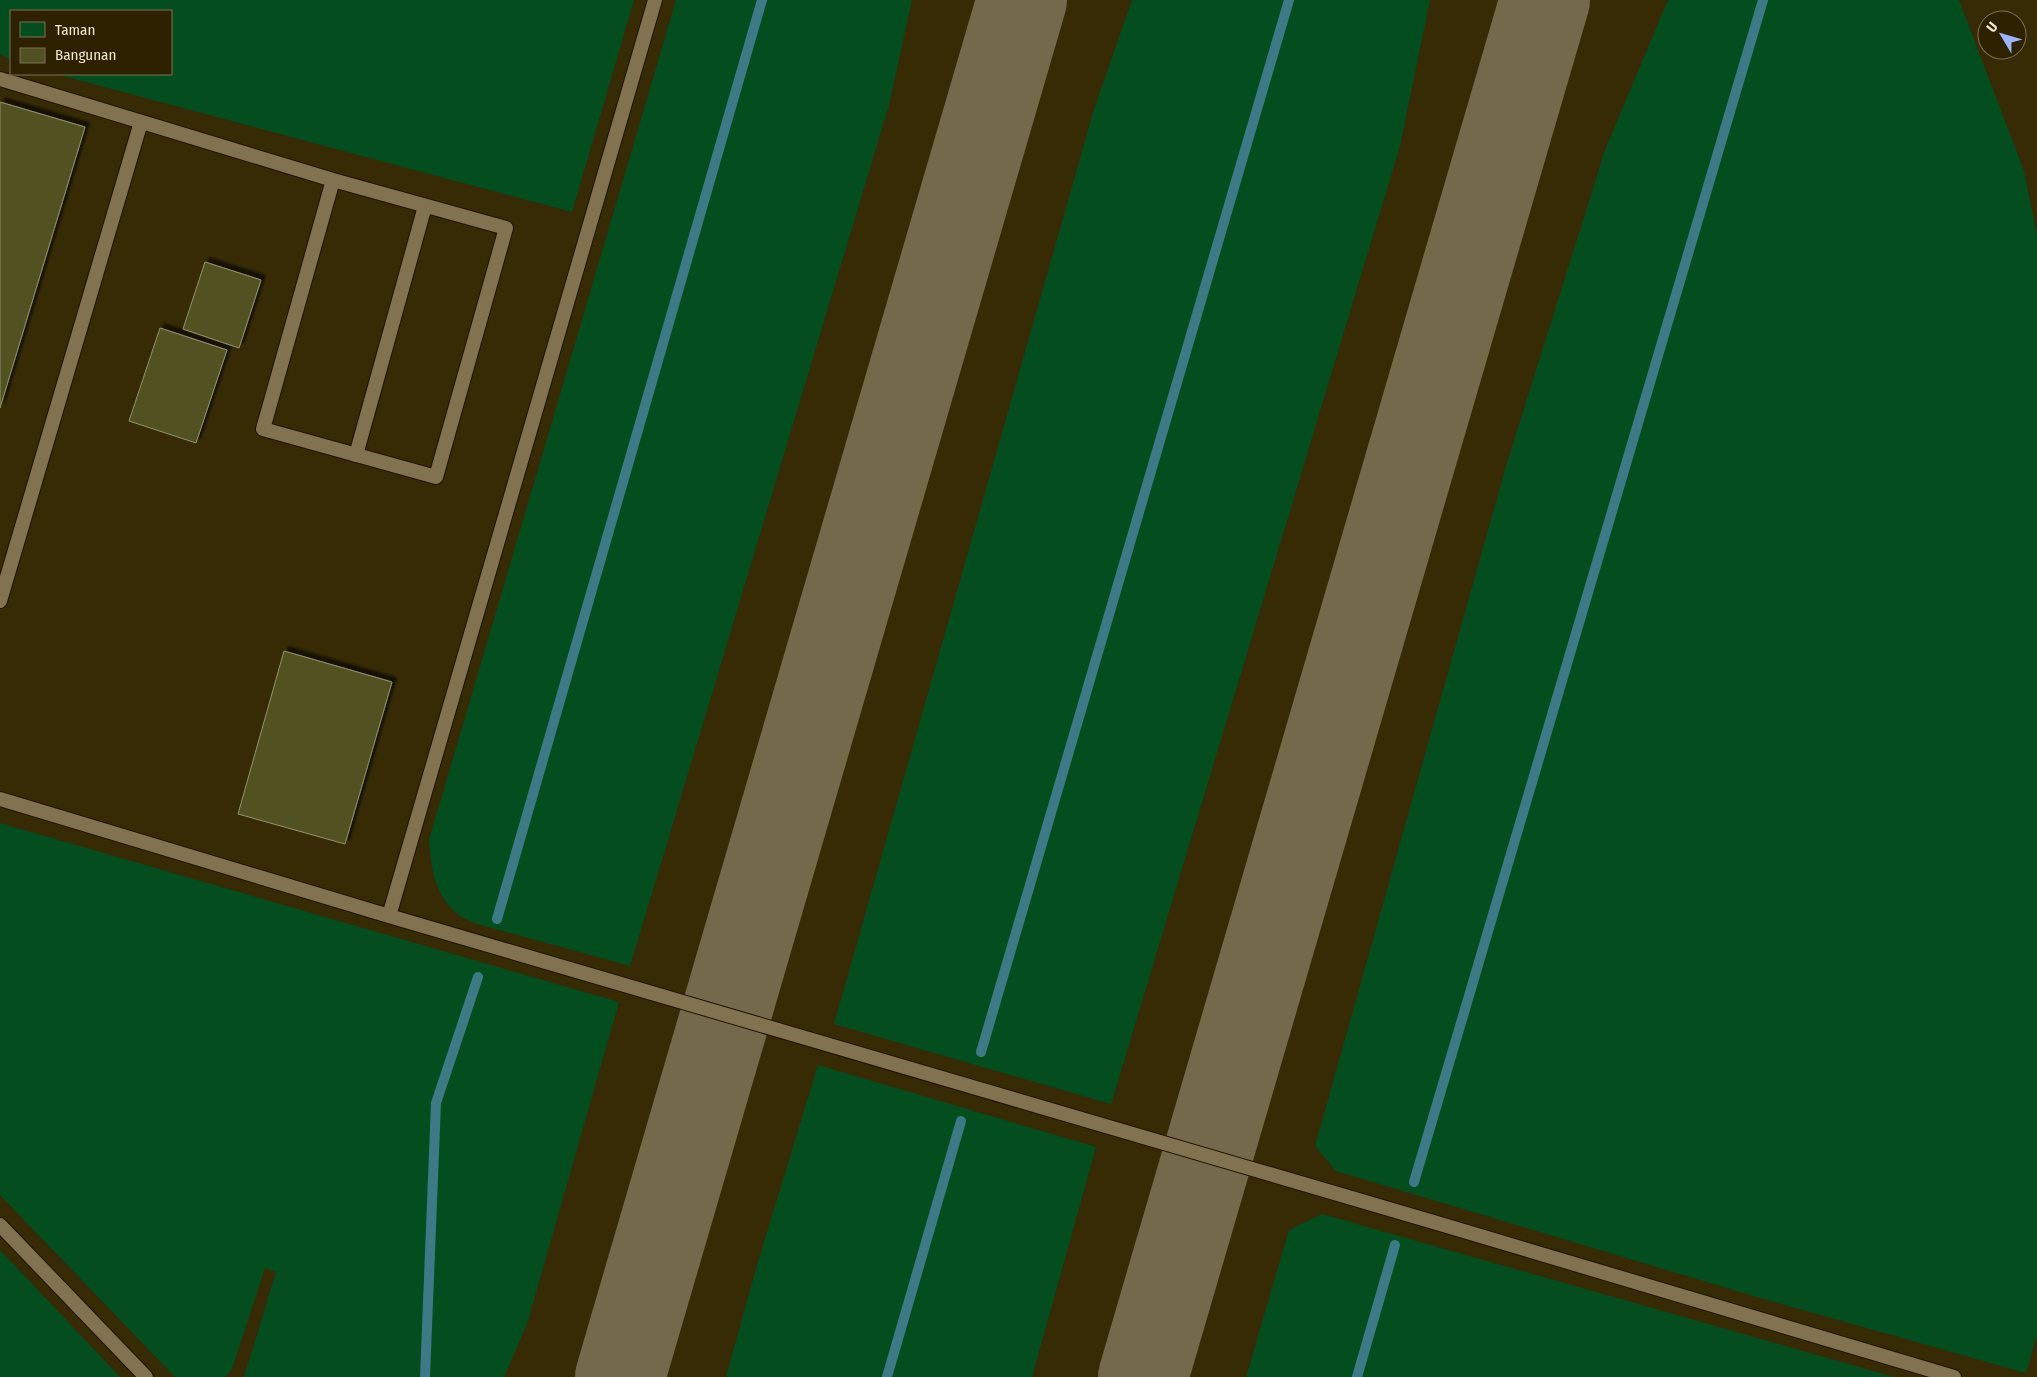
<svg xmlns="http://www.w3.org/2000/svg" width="2037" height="1377" font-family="'Fira Sans Condensed',sans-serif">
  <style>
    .green { fill: #044d1f }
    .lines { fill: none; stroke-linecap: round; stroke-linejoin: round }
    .stream { stroke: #3c7b85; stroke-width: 10 }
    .taxiway { stroke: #74694a; stroke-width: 90 }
    .building { fill: #515123; stroke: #92936d; filter: url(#shadow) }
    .service-casing { stroke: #1d1400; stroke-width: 16 }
    .service { stroke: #81734f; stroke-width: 14 }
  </style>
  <defs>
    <filter id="shadow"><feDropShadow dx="4.5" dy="-4.5" stdDeviation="1" flood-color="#0009"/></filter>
  </defs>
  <rect width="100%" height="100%" fill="#372b06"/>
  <g class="green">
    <polygon points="0,0 634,0 572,212 56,74 171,74 171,11 11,11 11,60 0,54"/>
    <path d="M 676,0 L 912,0 L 889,105 L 630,966 L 474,923 C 467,919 458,916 453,910 C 434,891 431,866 429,840 Z"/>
    <polygon points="1132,0 1430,0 1400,146 1111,1104 834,1024 1094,109"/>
    <polygon points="1668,0 1959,0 2024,171 2037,235 2037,1335 2026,1373 1757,1297 1336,1171 1315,1146 1506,466 1605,150"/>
    <polygon points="0,823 619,1002 527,1324 504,1377 244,1377 276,1272 265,1268 232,1369 225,1377 175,1377 0,1195"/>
    <polygon points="818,1065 1096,1147 1032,1377 726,1377 757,1265"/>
    <polygon points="1322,1214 1894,1377 1246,1377 1289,1230"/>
    <polygon points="0,1250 120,1377 0,1377"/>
  </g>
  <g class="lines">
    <g class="stream">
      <polyline points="497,919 762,0"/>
      <polyline points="981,1052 1289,0"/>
      <polyline points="1414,1182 1763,0"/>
      <polyline points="425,1377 436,1103 478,977"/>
      <polyline points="887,1377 961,1121"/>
      <polyline points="1357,1377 1395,1245"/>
    </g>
    <g class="taxiway">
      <polyline points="620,1377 1022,0"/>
      <polyline points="1143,1377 1545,0"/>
    </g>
  </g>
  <g class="building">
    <polygon points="0,102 85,127 0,408"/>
    <polygon points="205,262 261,280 239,348 183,329"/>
    <polygon points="160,328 227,350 196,443 129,421"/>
    <polygon points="284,651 392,682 345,844 238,814"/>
  </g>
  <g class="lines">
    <g class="service-casing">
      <g id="service">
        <polyline points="0,79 333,180 506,228 436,477 263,429 333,180"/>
        <polyline points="356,455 425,206"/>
        <polyline points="0,601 141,122"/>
        <polyline points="0,799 389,916 1447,1226 1954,1377"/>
        <polyline points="389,916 655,0"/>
        <polyline points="0,1225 146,1377"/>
      </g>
    </g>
    <use href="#service" class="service"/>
  </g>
  <rect x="10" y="10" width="162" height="65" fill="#2d2100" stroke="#7b7054"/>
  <rect x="20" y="22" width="25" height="15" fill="#044d1f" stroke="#7b7054"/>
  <text x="55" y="35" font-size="15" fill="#efe7d3">Taman</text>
  <rect x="20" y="48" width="25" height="15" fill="#515123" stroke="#7b7054"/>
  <text x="55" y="60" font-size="15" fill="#efe7d3">Bangunan</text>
  <g transform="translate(2002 35) rotate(308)"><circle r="24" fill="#2d2100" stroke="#7b7054"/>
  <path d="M0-4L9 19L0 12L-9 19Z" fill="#9cb4fd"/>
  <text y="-8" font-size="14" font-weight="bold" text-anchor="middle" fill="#efe7d3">U</text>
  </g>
</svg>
